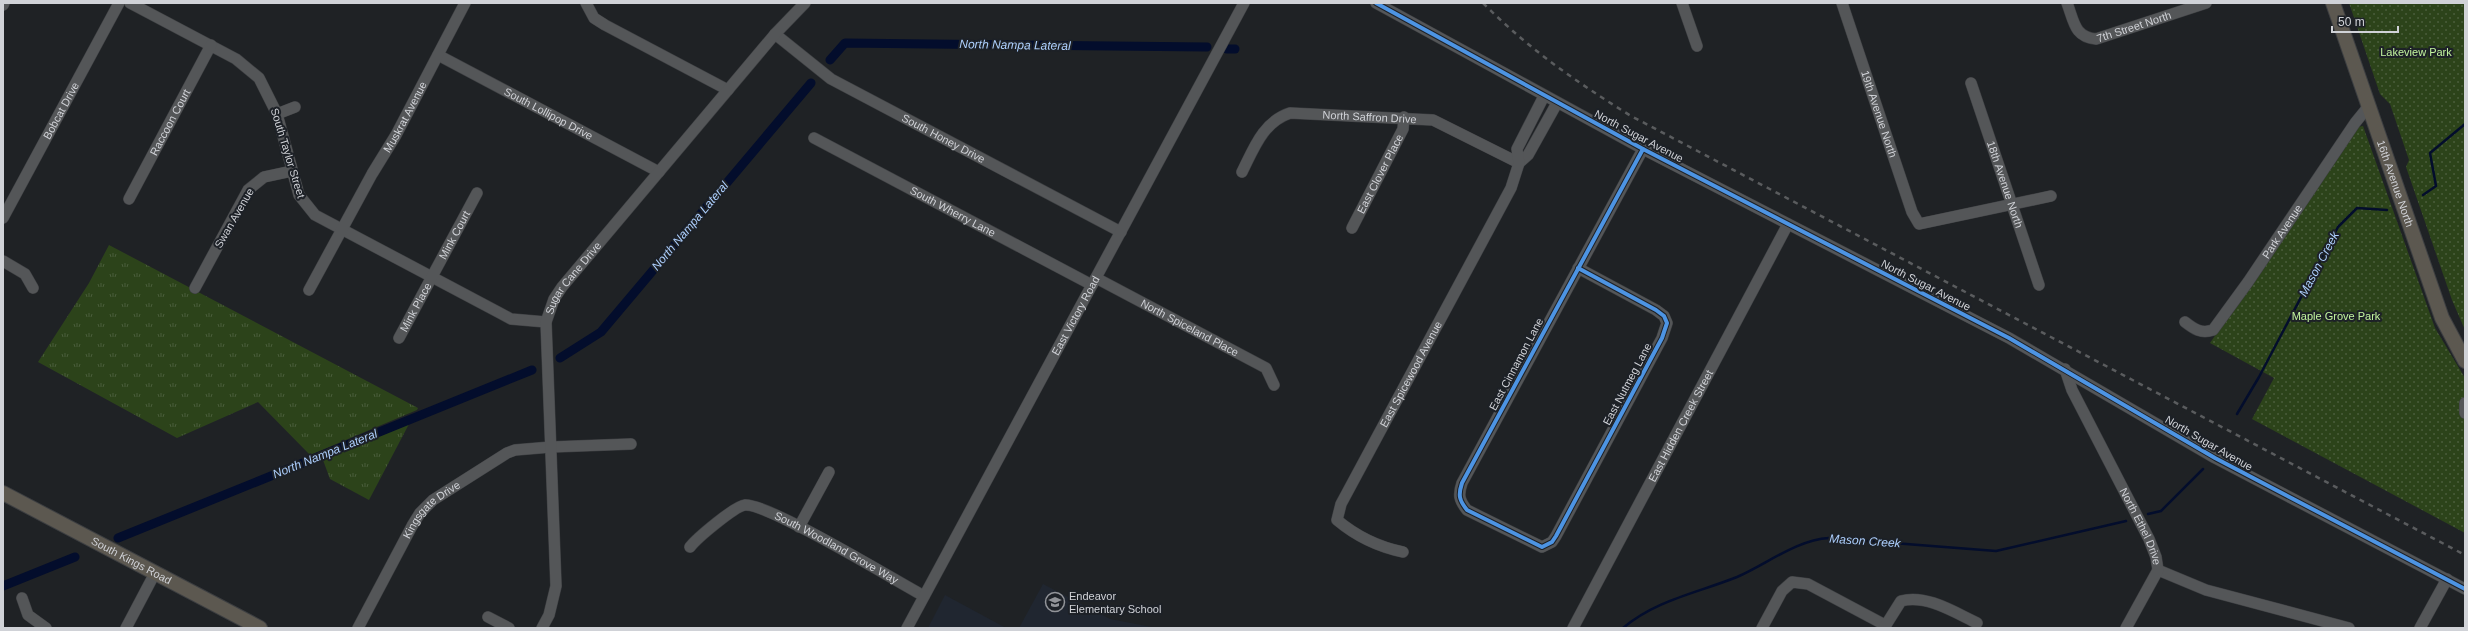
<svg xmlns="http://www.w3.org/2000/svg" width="2468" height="631" font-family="Arial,sans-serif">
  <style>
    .built { fill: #202630 }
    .grass { fill: url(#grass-tufts) }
    .park { fill: url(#park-dots) }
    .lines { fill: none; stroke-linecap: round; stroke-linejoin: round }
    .stream { stroke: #030d2c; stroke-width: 2.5 }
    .canal { stroke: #030d2c; stroke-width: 9 }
    .minor-casing { stroke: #3d3f42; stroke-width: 12 }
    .major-casing { stroke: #3d3f42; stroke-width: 16 }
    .minor { stroke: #545658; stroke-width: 11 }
    .major { stroke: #5c5850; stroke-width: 14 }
    .rail { stroke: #5a5c5e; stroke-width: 2.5; stroke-dasharray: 5 5; stroke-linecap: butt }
    .cycleway-casing { stroke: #1d2127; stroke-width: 6 }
    .cycleway { stroke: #4d94e3; stroke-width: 4 }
    .labels { text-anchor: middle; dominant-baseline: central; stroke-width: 4; stroke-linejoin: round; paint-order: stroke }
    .street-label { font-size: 11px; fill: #d0d2d7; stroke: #1d2127 }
    .park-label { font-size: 11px; fill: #c2f49e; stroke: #1d2127 }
    .poi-label { font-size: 11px; fill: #d0d2d7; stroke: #1d2127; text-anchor: start }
    .water-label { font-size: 12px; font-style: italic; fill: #adcffd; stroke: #1d2127 }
  </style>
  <defs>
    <pattern id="grass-tufts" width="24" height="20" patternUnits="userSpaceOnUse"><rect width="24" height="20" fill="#2c431a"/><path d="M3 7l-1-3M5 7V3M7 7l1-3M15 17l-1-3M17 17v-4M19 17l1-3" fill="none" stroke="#4a5d3b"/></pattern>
    <pattern id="park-dots" width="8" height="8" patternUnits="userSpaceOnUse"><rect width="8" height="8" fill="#2c431a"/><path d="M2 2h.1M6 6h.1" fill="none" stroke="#4a5d3b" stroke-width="1.8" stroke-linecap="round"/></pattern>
  </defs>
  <rect width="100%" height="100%" fill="#1f2225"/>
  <g class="built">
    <polygon points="1043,584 1110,619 1157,628 1019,628"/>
    <polygon points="945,595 1006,628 928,628"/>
  </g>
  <g class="grass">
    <polygon points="109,245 418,408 417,410 310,455 258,402 177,438 38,362 89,283"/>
    <polygon points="409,424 369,500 330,479 323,460"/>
  </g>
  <g class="park">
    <polygon points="2349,3 2465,3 2465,330 2452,300 2406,167 2409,160 2390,104 2380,94"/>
    <polygon points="2363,126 2435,328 2465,378 2465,533 2252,419 2274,378 2210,343 2358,127"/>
  </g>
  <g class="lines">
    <g class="stream">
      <polyline points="2423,195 2436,186 2430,153 2465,124"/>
      <polyline points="2237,414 2259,377 2338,227 2357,208 2387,210"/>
      <polyline points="2148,514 2161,511 2203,469"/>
      <path d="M 1623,628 C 1656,600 1697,593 1737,577 C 1767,564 1796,540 1829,538 L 1996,551 L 2126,521"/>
    </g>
    <g class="canal">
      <polyline points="1227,49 1235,49"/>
      <polyline points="830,60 845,43 1207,47"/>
      <polyline points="560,358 601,332 811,83"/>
      <polyline points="118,538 532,370"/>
      <polyline points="3,586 75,557"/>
    </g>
    <g class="minor-casing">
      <g id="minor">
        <polyline points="130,3 236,59 259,78 277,114 299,195 315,215 498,312 511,319 546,322"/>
        <polyline points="586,3 594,18 605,25 728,90"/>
        <polyline points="1376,3 1643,149 2009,338 2215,458 2465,589"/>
        <polyline points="1682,3 1697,46"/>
        <path id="s1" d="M 1842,3 L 1912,212 L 1919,224 L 2051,196"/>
        <path id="s2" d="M 2067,3 C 2074,21 2074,37 2096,39 L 2206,3"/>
        <polyline points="3,5 4,3"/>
        <path id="s3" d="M 775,34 L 831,79 L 1121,232"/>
        <path id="s4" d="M 438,55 L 659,172"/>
        <path id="s5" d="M 1971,83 L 2039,285"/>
        <polyline points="277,114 295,107"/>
        <path id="s6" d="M 814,138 L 1092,285"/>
        <polyline points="1519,163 1528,155 1557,103"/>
        <path id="s7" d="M 1242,172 C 1254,148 1263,122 1290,113 L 1433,120 L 1519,163"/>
        <path id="s8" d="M 129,199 L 211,45"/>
        <path id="s9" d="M 3,218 L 119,3"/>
        <path id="s10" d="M 1352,228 L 1403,129 L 1404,117"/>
        <polyline points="3,261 25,274 33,288"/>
        <path d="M 1578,268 L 1656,310 L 1664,316 L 1667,323 L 1662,338 L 1556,536 L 1552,542 L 1542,547 L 1467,510 C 1459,500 1458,495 1462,483 L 1643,149"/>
        <path id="s11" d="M 1096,278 L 1266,368 L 1274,385"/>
        <polyline points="195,288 248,190 264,177 292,171"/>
        <path id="s12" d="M 309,290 L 372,174 L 396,135 L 465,3"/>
        <path id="s13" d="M 2185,322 C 2194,329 2201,334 2213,330 L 2248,282 L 2355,123 L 2368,107"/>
        <path id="s14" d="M 399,338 L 477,193"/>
        <path id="s15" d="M 2065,369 L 2072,390 L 2149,539 L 2156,557 L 2158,570 L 2206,590 L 2349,628"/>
        <polyline points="2465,403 2465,413"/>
        <polyline points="799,527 829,472"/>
        <path id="s16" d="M 690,547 C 697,538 735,506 745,505 C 768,503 896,581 924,596"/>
        <path id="s17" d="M 1403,552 C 1379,547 1356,536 1337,520 L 1341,504 L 1511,188 L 1519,163 L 1517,149 L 1544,96"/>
        <polyline points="22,598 28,615 46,628"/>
        <polyline points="488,617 509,628"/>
        <polyline points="126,628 155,573"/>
        <path id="s18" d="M 358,628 L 412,526 L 420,513 L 433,500 L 507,453 L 515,450 L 551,447 L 631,444"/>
        <path id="s19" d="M 542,628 L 549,615 L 556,586 L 546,322 L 554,299 L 562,287 L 775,34 L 805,3"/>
        <path id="s20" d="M 907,628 L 1244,3"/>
        <path id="s21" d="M 1573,628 L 1788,224"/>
        <polyline points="1762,628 1782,591 1792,582 1808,584 1885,625"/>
        <path d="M 1884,628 L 1901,601 C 1926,594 1954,612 1977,623"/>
        <polyline points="2126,628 2158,570"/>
        <polyline points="2420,628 2447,579"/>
      </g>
    </g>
    <g class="major-casing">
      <g id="major">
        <path id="s22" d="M 2333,3 L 2442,318 L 2465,361"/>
        <path id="s23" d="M 3,493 L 260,628"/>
      </g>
    </g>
    <use href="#minor" class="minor"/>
    <use href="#major" class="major"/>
    <path class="rail" d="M 1483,3 C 1530,50 1575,81 1631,116 L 2465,555"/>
    <g class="cycleway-casing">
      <g id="cycleway">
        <polyline points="1376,3 1643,149 2009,338 2215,458 2465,589"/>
        <path d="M 1578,268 L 1656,310 L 1664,316 L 1667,323 L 1662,338 L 1556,536 L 1552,542 L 1542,547 L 1467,510 C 1459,500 1458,495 1462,483 L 1643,149"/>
      </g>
    </g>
    <use href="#cycleway" class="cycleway"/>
  </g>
  <defs>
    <g id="school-ring" transform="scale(1)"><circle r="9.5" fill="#1d2127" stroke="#929499" stroke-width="1.5"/><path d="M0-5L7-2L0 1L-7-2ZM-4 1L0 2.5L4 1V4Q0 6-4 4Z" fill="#929499"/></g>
  </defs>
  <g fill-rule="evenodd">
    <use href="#school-ring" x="1055" y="602"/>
  </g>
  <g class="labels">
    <g class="street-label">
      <text stroke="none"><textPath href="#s2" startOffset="90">7th Street North</textPath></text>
      <text stroke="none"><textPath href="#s9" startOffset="122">Bobcat Drive</textPath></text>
      <text stroke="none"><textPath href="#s4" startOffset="125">South Lollipop Drive</textPath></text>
      <text stroke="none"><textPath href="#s1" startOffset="117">19th Avenue North</textPath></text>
      <text stroke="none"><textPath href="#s7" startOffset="158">North Saffron Drive</textPath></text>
      <text stroke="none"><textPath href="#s12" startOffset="198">Muskrat Avenue</textPath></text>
      <text stroke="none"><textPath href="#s8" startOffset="87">Raccoon Court</textPath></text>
      <text transform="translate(1639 136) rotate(28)">North Sugar Avenue</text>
      <text stroke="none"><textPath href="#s3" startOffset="199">South Honey Drive</textPath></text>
      <text transform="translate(288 153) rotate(73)">South Taylor Street</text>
      <text stroke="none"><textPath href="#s10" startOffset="61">East Clover Place</textPath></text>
      <text stroke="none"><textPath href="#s5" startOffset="107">18th Avenue North</textPath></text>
      <text stroke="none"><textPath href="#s22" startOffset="191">16th Avenue North</textPath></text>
      <text stroke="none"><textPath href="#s6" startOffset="157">South Wherry Lane</textPath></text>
      <text transform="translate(234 218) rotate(-60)">Swan Avenue</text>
      <text stroke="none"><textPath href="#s13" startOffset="151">Park Avenue</textPath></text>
      <text stroke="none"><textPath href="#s14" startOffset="117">Mink Court</textPath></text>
      <text stroke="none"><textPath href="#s19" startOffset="361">Sugar Cane Drive</textPath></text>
      <text transform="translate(1926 285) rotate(27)">North Sugar Avenue</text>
      <text stroke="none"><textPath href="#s14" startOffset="35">Mink Place</textPath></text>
      <text stroke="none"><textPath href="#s20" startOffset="355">East Victory Road</textPath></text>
      <text stroke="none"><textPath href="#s11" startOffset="106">North Spiceland Place</textPath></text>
      <text transform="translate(1516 364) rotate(-62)">East Cinnamon Lane</text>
      <text stroke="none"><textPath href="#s17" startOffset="238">East Spicewood Avenue</textPath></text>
      <text transform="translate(1627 384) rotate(-62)">East Nutmeg Lane</text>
      <text stroke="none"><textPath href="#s21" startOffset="229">East Hidden Creek Street</textPath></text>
      <text transform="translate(2209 443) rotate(30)">North Sugar Avenue</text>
      <text stroke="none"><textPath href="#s18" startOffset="141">Kingsgate Drive</textPath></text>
      <text stroke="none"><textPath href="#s15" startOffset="175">North Ethel Drive</textPath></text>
      <text stroke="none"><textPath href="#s16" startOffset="171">South Woodland Grove Way</textPath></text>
      <text stroke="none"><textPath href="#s23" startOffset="145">South Kings Road</textPath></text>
    </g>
    <g class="park-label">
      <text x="2416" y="52">Lakeview Park</text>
      <text x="2336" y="316">Maple Grove Park</text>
    </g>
    <g class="poi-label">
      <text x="1069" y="596">Endeavor<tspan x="1069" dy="13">Elementary School</tspan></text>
    </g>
    <g class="water-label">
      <text transform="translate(1015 45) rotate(1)">North Nampa Lateral</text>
      <text transform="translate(690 226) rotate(-50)">North Nampa Lateral</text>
      <text transform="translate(2319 264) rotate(-62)">Mason Creek</text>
      <text transform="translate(325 454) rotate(-22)">North Nampa Lateral</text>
      <text transform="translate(1865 541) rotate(4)">Mason Creek</text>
    </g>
  </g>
  <rect width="2468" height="631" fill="none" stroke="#d0d2d7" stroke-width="8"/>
  <path d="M2332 26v6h66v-6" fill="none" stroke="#d0d2d7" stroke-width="2"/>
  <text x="2338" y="26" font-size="12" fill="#d0d2d7" stroke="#1d2127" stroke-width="3" paint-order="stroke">50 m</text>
</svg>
